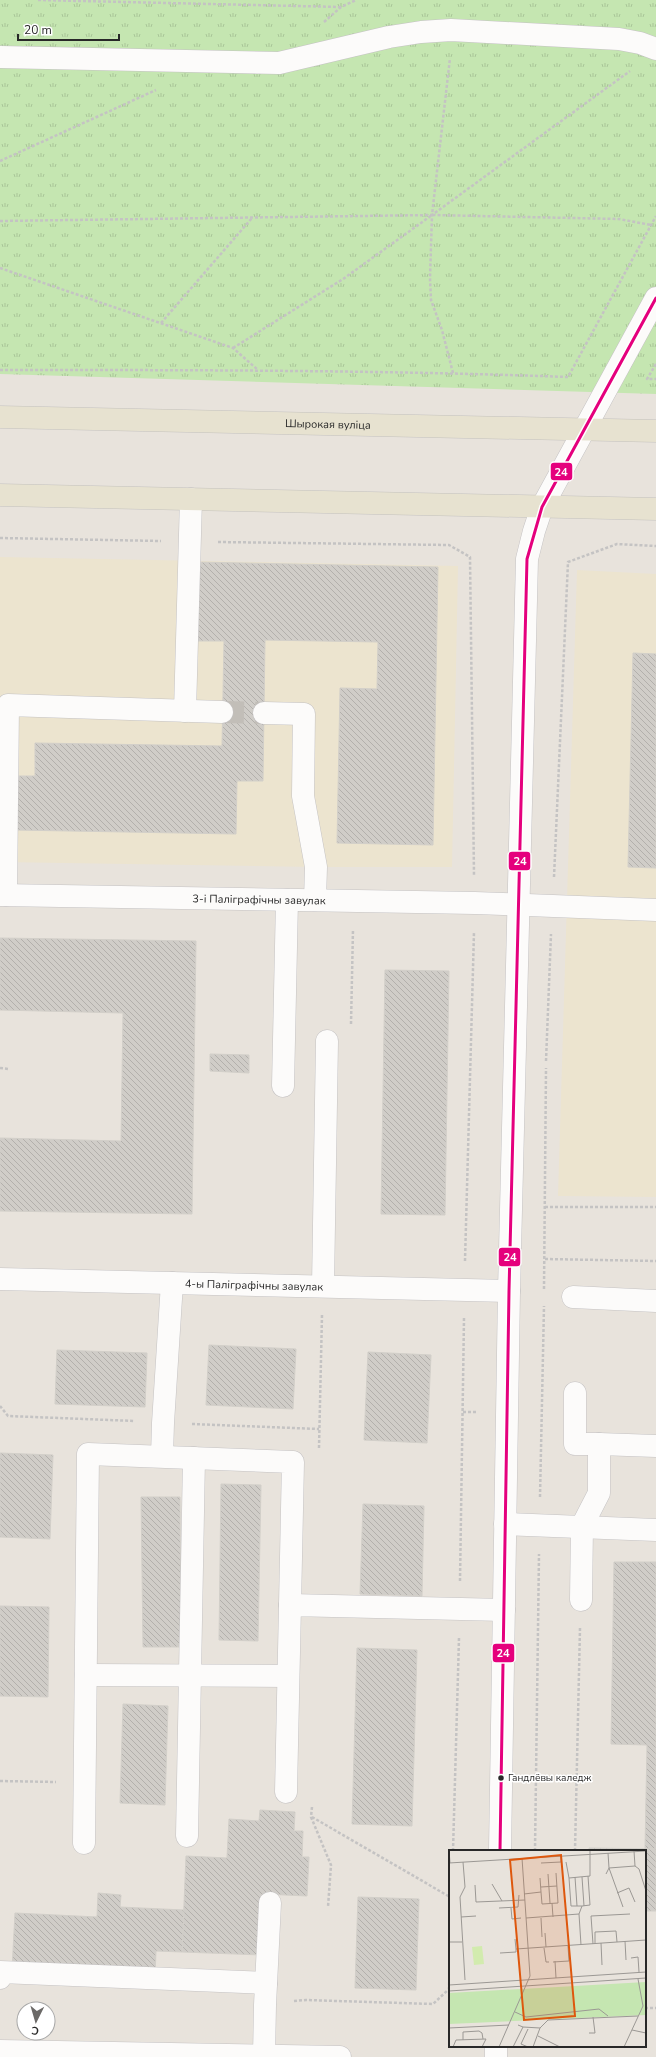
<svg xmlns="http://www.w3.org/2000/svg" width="656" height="2057" font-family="'Nunito Sans',sans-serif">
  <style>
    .education { fill: #ece4cf }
    .grass { fill: url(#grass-tufts) }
    .building { fill: url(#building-back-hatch); stroke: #d2cfc9 }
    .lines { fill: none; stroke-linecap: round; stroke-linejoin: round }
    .minor-tunnel { stroke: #c2beb8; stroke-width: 22; stroke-dasharray: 22 11; stroke-linecap: butt }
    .minor-casing { stroke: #c4c2c3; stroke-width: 23 }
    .major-casing { stroke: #c4c2bf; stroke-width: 23 }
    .path { stroke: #c4c3c3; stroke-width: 2.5; stroke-dasharray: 3 2; stroke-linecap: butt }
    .minor { stroke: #fcfbfa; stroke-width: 22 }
    .major { stroke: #e7e2d0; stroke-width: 22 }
    .bus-1-casing { stroke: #fff; stroke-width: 6 }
    .bus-1 { stroke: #e5007d; stroke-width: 3 }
    .bus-dot { fill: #282828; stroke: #fff; stroke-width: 1.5 }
    .labels { text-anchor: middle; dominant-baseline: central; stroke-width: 3; stroke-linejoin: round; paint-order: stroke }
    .bus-label { font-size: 10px; fill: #282828; stroke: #fff; text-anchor: start }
    .street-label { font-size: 11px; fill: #282828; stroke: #fff }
    .inset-road { fill: none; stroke: #9b9894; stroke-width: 1 }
    .view { fill: #de570d; fill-opacity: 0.15; stroke: #de570d; stroke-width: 2 }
    .inset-edge { fill: none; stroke: #282828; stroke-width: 2 }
    .line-badge { stroke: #fff; stroke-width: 1.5 }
    .badge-label { font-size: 11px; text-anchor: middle; font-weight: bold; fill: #fff }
  </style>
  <defs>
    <pattern id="grass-tufts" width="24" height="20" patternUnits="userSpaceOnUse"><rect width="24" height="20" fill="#c5e6b1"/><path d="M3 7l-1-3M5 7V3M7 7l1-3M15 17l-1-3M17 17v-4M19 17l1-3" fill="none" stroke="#a9c598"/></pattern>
    <pattern id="building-back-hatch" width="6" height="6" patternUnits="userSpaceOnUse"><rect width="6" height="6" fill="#d0cdc8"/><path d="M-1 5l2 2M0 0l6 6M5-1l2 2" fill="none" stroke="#b3b0ac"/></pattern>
  </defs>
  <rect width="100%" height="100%" fill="#e8e3dc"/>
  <g class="education">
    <polygon points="0,557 458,566 452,867 316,867 0,862"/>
    <polygon points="577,570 656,574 656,1197 558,1196"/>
  </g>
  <polygon class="grass" points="0,0 656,0 656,394 0,374"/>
  <g class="building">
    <polygon points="197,562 438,567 433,845 337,843 340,688 377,689 378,642 265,640 263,781 237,781 236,834 15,830 16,776 35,776 35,743 222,746 224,641 196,641"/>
    <polygon points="633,653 656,654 656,868 628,867"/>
    <polygon points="0,938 196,941 192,1214 0,1211 0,1138 121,1141 123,1013 0,1010"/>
    <polygon points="385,970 449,971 445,1215 381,1214"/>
    <polygon points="210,1054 249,1055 249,1073 210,1071"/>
    <polygon points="209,1345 296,1349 293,1409 206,1405"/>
    <polygon points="57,1350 147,1353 145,1407 55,1404"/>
    <polygon points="368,1352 431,1355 427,1443 364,1440"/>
    <polygon points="0,1453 53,1455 50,1539 0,1537"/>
    <polygon points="221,1484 261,1485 258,1641 219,1640"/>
    <polygon points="141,1497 180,1497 181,1647 143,1647"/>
    <polygon points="363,1504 424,1506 422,1596 360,1594"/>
    <polygon points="614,1562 656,1562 656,1849 645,1849 647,1745 611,1744"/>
    <polygon points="0,1606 49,1607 48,1697 0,1696"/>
    <polygon points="357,1648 417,1650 412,1826 352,1824"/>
    <polygon points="123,1704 168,1706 165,1805 120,1803"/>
    <polygon points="260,1810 295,1812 294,1831 303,1831 302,1857 309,1857 307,1896 264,1894 261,1955 182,1952 186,1856 227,1858 229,1819 259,1821"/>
    <polygon points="589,1848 656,1849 656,1911 645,1911 645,1851 589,1851"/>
    <polygon points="98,1893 121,1895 120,1907 184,1910 182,1952 156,1951 155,1976 12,1970 15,1913 97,1917"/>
    <polygon points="358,1897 419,1899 416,1990 355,1988"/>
  </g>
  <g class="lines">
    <polyline class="minor-tunnel" points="222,712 264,713"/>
    <g class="minor-casing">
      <g id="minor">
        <polyline points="0,57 279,63 389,37 421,32 451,30 619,39 640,43 656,49"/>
        <polyline points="185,711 191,499"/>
        <polyline points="264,713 304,714 303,796 316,867 315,900"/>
        <path id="s1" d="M 0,895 L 475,903 L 656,910"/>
        <polyline points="6,895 8,705 222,712"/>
        <polyline points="283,1086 287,900"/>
        <path id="s2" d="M 0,1279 L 509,1291"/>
        <polyline points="323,1286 327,1041"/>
        <polyline points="573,1297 656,1301"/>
        <polyline points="575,1393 575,1444 599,1444"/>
        <polyline points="162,1456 163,1423 172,1283"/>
        <polyline points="505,1524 656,1530"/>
        <polyline points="581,1600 582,1526 599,1493 599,1444 656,1446"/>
        <polyline points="86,1675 288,1676"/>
        <polyline points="286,1792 290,1605 504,1610"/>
        <polyline points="187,1836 194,1458"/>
        <polyline points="84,1843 88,1454 293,1462 290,1605"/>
        <polyline points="500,1851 509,1291 527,559 534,531 542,507 656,298"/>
        <polyline points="0,1978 0,1972 266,1983"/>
        <polyline points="0,2051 340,2057"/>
        <polyline points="264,2056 265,2005 270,1903"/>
        <polyline points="496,2057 496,2046"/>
      </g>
    </g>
    <g class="major-casing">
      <g id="major">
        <path id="s3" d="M 0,417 L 656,431"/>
        <polyline points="0,495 656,509"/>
      </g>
    </g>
    <g class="path">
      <polyline points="38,0 340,7"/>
      <polyline points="324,22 341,7 356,0"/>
      <polyline points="0,161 156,90"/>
      <polyline points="0,221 432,215 450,58"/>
      <polyline points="0,268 233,348 258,370"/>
      <polyline points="161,323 252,218"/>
      <polyline points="233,348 343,279 432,215 619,219 651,225"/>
      <polyline points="656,364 647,379 656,379"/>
      <path d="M 0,370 C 190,370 379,370 568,377 L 656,216"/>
      <polyline points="453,373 442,330 431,300 430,278 432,215 630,71"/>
      <polyline points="0,538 161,541"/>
      <polyline points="218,542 449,545 470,557 474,875"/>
      <polyline points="554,877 568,562 617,544 656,546"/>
      <polyline points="351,1024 353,929"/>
      <polyline points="546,1061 551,934"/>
      <polyline points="0,1068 9,1069"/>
      <polyline points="545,1207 656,1207"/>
      <polyline points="545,1259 656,1261"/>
      <polyline points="465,1261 474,932"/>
      <polyline points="544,1289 546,1068"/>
      <polyline points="0,1406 8,1416 135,1421"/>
      <polyline points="463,1412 478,1412"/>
      <polyline points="192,1424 319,1429"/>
      <polyline points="319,1448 322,1315"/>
      <polyline points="540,1497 544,1306"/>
      <polyline points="460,1581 464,1318"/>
      <polyline points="0,1781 56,1782"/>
      <polyline points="312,1807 311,1817 331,1865 328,1907"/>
      <polyline points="312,1817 450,1897"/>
      <polyline points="453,1851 459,1638"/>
      <polyline points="535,1851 539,1554"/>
      <polyline points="575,1851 580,1628"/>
      <polyline points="294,2001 306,2000 433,2004 449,1989 450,1955"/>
      <polyline points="645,2008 656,2008"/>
    </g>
    <use href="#minor" class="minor"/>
    <use href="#major" class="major"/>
    <g class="bus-1-casing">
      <polyline id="bus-1" points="500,1851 509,1291 527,559 542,507 656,298"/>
    </g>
    <use href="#bus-1" class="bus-1"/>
  </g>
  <circle class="bus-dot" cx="501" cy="1778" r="3.5"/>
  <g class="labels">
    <g class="bus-label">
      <text x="508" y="1778">Гандлёвы каледж</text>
    </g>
    <g class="street-label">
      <text stroke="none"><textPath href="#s3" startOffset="328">Шырокая вуліца</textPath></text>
      <text stroke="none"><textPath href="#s1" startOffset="259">3-і Паліграфічны завулак</textPath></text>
      <text stroke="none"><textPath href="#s2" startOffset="254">4-ы Паліграфічны завулак</textPath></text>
    </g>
  </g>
  <g transform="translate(449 1850)">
    <rect width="197" height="197" fill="#e8e3dc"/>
    <path d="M 197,132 L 197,165 L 0,174 L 0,143 Z" fill="#c5e6b1"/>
    <path d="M 33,96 L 35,114 L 25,115 L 23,97 Z" fill="#d2ebae"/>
    <path class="inset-road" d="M 0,0 L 1,13M 185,1 L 186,16 L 190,19 L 197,41M 14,12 L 16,37 L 11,47 L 16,130M 117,12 L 120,28M 0,13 L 197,1M 92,13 L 112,12 L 112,6M 99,24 L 101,53M 157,24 L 160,18 L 159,3M 126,27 L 128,56M 133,27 L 135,56M 43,34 L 53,51M 26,35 L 27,52 L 76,50M 92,37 L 108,36M 92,42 L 93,54 L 109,53 L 107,23M 168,43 L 180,38 L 186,52M 75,44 L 92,42 L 91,28M 103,53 L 104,67M 133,56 L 141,55 L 139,26M 174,57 L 160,18 L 186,16M 50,58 L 69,57 L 70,45M 62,58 L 63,69 L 72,68M 12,67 L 27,66M 77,68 L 130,64M 92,68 L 93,87M 96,83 L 97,97M 66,89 L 67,99 L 197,90M 176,91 L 177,110M 0,92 L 13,92M 152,93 L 153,115M 144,94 L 142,66 L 181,64M 146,94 L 146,82 L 167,81 L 168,92M 132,95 L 130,64 L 133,56 L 122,56 L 120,28 L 141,26 L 141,0M 95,98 L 97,112 L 100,112M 51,103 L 67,102 L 67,99M 182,108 L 189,107 L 190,122M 106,111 L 107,128M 104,112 L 120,111 L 119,96M 0,135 L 197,122M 0,141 L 197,128M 66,162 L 77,167 L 150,159 L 159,166M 74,177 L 91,178M 0,178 L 60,175M 183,180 L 197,183M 140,183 L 146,183 L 144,167M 89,186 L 111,197M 14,190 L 14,182 L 30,181 L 33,183 L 34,189M 4,197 L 7,190 L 37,189 L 33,197M 50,197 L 81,126 L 73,8M 64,197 L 74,177 L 69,175M 79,197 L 72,194 L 79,179M 84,197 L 91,178 L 99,170 L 189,166M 175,197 L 194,156 L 189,129"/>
    <path class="view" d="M 112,5 L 126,166 L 75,170 L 61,10 Z"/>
    <rect width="197" height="197" class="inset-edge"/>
  </g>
  <g class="line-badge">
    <rect x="550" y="462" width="23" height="19" rx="4" fill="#e5007d"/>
    <rect x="508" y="851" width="23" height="20" rx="4" fill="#e5007d"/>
    <rect x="498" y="1247" width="23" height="20" rx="4" fill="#e5007d"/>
    <rect x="492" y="1643" width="23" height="20" rx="4" fill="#e5007d"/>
  </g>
  <g class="badge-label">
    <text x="561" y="476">24</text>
    <text x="520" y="865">24</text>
    <text x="510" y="1261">24</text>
    <text x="503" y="1657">24</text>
  </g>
  <g transform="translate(36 2021) rotate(185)"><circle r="19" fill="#ffffff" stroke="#a9a9a9"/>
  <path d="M0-3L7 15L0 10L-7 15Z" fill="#6b6967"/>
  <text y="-6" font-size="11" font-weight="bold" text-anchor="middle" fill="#282828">С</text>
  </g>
  <path d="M18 34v6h101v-6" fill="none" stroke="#282828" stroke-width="2"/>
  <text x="24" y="34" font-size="12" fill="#282828" stroke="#ffffff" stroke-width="3" paint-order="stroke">20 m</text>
</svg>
